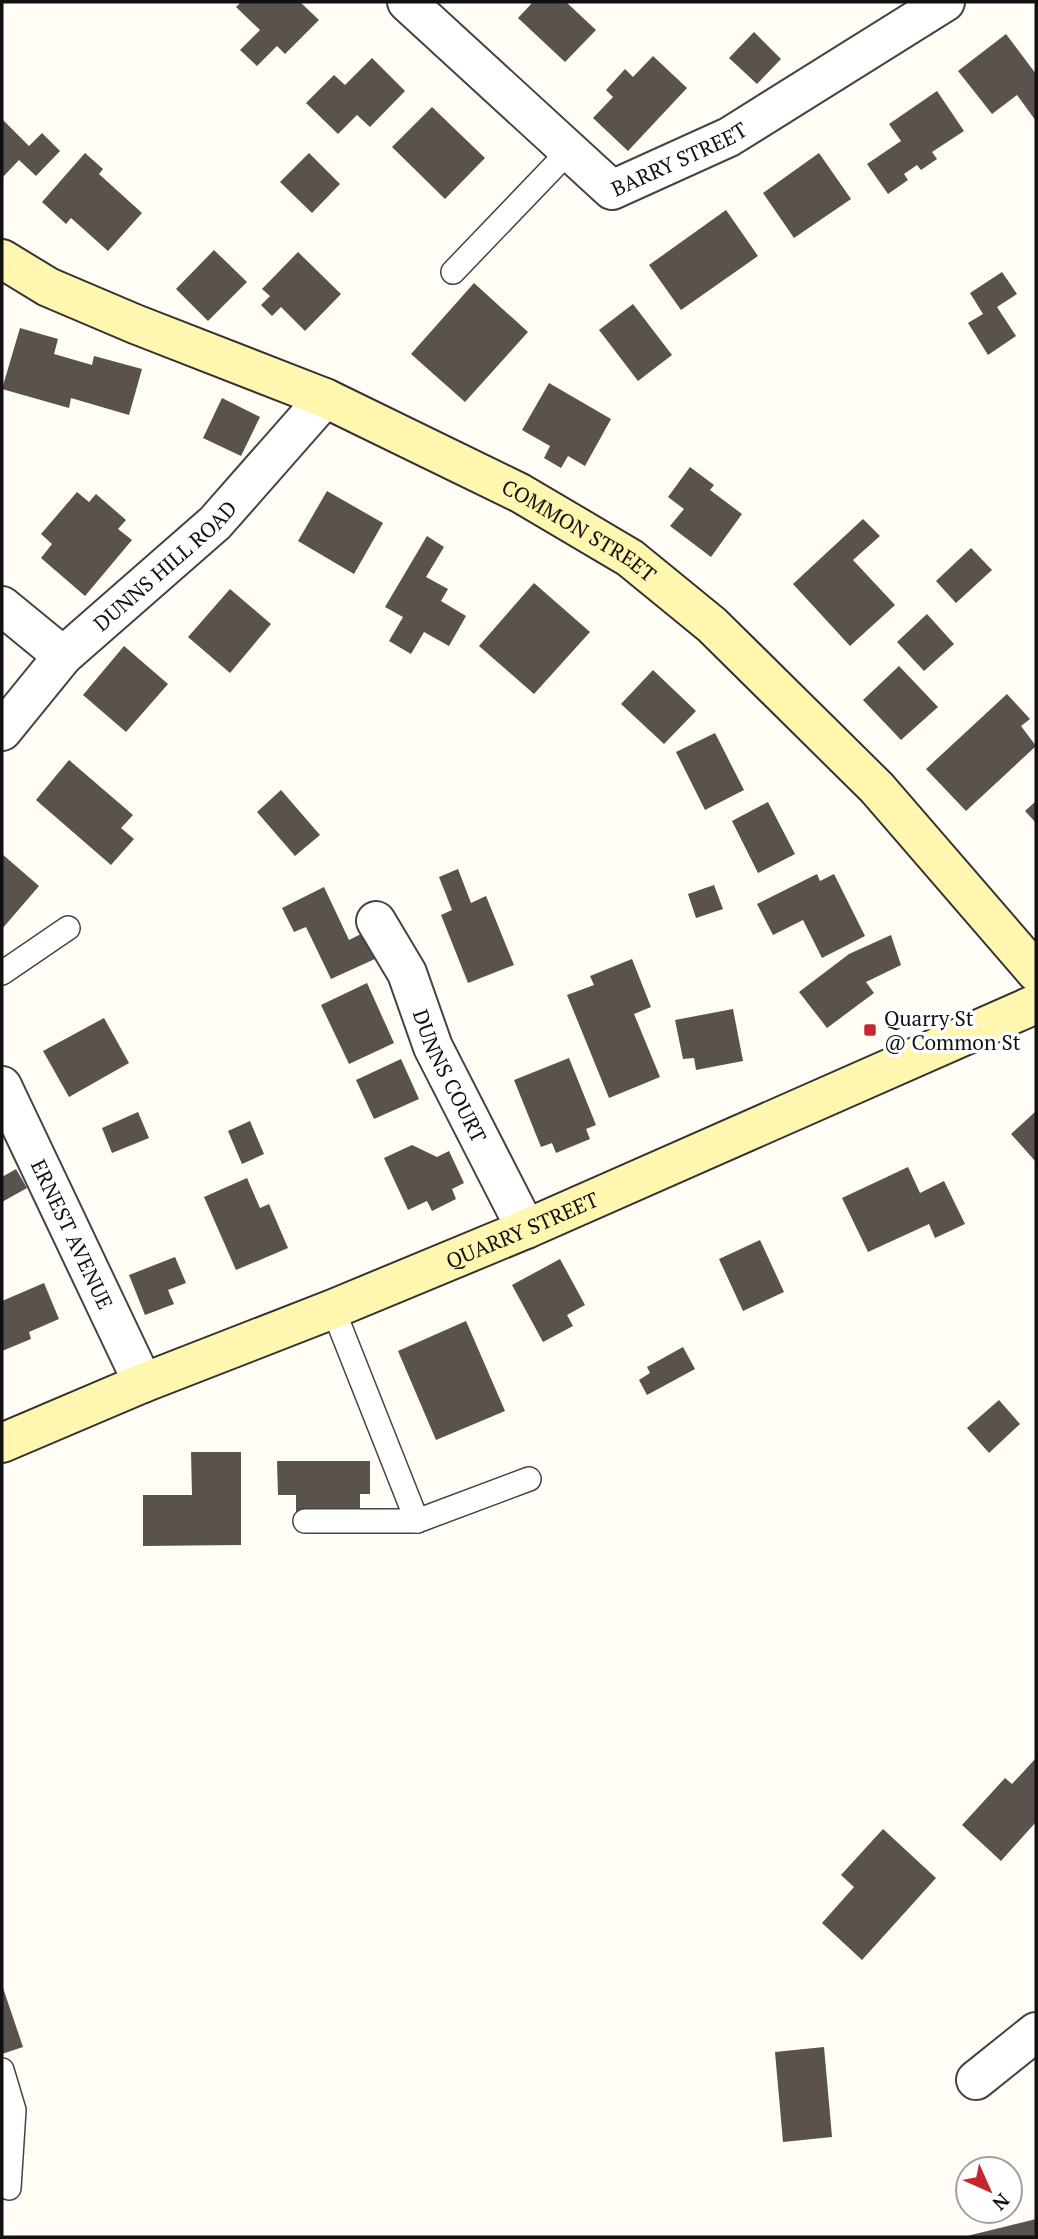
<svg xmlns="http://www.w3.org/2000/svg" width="1038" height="2239" font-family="'PT Serif',serif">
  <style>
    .building { fill: #5a524d }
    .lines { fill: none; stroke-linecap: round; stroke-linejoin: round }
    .lane-casing { stroke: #444; stroke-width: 26 }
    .street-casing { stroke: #444; stroke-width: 42 }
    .secondary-casing { stroke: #333; stroke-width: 42 }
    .lane { stroke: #fff; stroke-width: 23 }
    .street { stroke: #fff; stroke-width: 38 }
    .secondary { stroke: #fff6b0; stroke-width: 38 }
    .poi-dot { fill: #c4262e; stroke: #fff; stroke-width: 2.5 }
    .labels { text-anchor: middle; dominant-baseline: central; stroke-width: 7; stroke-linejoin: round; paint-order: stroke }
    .street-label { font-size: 21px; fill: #111; stroke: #fff }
    .poi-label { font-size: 21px; fill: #111; stroke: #fff; text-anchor: start }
  </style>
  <rect width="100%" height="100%" fill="#fffdf5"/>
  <g class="building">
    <polygon points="241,2 300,2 319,20 285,54 277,46 257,66 240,50 260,30 236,7"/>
    <polygon points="533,2 566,2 596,30 565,62 518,18"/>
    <polygon points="754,32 781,59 757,84 729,58"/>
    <polygon points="1006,34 1036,74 1036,121 1017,95 992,114 958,71"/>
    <polygon points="653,56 687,88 628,151 593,118 613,97 606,90 625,69 633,77"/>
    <polygon points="372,58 405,91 370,127 357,115 338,134 306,103 334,75 345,85"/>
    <polygon points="937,91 964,131 932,152 937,159 921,170 917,165 904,174 908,180 888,194 867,164 901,141 889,124"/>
    <polygon points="432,107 485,158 445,199 392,147"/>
    <polygon points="2,119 29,146 42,133 60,151 36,176 19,160 2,178"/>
    <polygon points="85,153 103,169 99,174 142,213 108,251 71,218 66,224 42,202"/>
    <polygon points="309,153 340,184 312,213 280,182"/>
    <polygon points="819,153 851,199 794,238 763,193"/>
    <polygon points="726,210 758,256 681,310 649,265"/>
    <polygon points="214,250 247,282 208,321 176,289"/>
    <polygon points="298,252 341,294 305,331 281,307 272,316 261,305 270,296 262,289"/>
    <polygon points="1002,272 1017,294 997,307 1016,336 988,355 968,323 983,314 970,293"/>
    <polygon points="474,283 528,332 465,402 411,354"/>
    <polygon points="633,304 672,355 638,381 599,330"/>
    <polygon points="20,328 58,339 54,354 92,365 94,356 142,369 129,415 71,398 69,408 2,389"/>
    <polygon points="549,383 611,419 585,466 568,456 561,468 544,458 550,446 522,430"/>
    <polygon points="222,398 260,417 241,456 203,438"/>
    <polygon points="690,467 714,485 710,490 742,514 711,557 670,526 684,509 668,497"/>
    <polygon points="327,491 383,523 354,574 298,541"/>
    <polygon points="77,492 89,502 96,494 126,520 118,529 132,540 85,596 41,558 52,544 41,534"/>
    <polygon points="863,519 880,536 853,560 895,605 850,646 793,584"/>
    <polygon points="427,536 444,547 426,577 448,589 441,601 466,616 449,646 424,632 411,654 389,641 403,617 385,607"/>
    <polygon points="971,548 992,570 956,603 936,581"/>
    <polygon points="534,583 590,632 534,694 479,646"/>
    <polygon points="230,589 271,624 230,673 188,637"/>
    <polygon points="927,614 954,644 924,671 897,642"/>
    <polygon points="124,646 168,684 126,732 83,695"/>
    <polygon points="899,666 938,707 901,740 863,700"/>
    <polygon points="653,670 696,711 664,744 621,704"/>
    <polygon points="1007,694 1030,719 1021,726 1036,746 966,811 926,769"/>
    <polygon points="715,733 744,790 705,810 676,752"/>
    <polygon points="69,760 133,815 121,828 134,839 111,865 36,800"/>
    <polygon points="281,790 320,835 295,856 257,812"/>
    <polygon points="1036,801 1036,823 1025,811"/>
    <polygon points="768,802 795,854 758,873 732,821"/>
    <polygon points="2,854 39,886 2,929"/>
    <polygon points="458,869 471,903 486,896 514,965 468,983 441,915 452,910 439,877"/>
    <polygon points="817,874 820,881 834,874 865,936 822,958 803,920 773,935 757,904"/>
    <polygon points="714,885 723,909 696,918 688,894"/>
    <polygon points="324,887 349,940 365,932 377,958 331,979 306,927 294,932 282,908"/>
    <polygon points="891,935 901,965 866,982 874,993 827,1028 799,992 849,954"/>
    <polygon points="632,959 651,1007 634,1014 660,1077 609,1098 567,995 594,985 590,976"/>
    <polygon points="367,983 394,1043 349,1064 321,1005"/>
    <polygon points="733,1009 743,1061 696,1070 694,1058 683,1059 675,1020"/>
    <polygon points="104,1018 129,1063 69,1097 43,1051"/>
    <polygon points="569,1058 596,1125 586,1129 590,1139 556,1153 552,1143 541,1147 514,1080"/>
    <polygon points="401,1059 419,1099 374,1119 356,1080"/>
    <polygon points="1036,1111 1036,1162 1011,1134"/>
    <polygon points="138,1112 149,1138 112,1153 102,1128"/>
    <polygon points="250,1121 264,1154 242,1164 228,1131"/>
    <polygon points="412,1145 437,1157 449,1151 464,1183 452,1189 456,1199 432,1211 427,1201 408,1210 384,1158"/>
    <polygon points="908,1167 920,1193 944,1181 965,1224 935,1238 929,1224 868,1252 842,1198"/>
    <polygon points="16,1169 27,1188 2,1202 2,1177"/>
    <polygon points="247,1178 260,1208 269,1204 288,1248 236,1270 204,1197"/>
    <polygon points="760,1240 784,1292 743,1311 719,1259"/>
    <polygon points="175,1257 186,1283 168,1290 174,1304 145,1315 129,1275"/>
    <polygon points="560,1259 585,1305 567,1315 573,1326 543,1342 512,1285"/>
    <polygon points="44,1283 59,1319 29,1332 31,1339 2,1351 2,1301"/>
    <polygon points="466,1321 505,1411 436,1440 398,1351"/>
    <polygon points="683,1347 695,1369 647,1395 639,1380 650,1373 647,1367"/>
    <polygon points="999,1400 1020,1424 989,1453 967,1428"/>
    <polygon points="191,1452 241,1452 241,1545 143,1546 143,1495 192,1495"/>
    <polygon points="277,1461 370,1461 370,1494 360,1494 360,1512 296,1512 296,1495 278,1495"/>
    <polygon points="1036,1758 1036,1822 1001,1861 962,1825 1005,1778 1012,1784"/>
    <polygon points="883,1829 936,1878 862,1960 822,1923 854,1887 841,1875"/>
    <polygon points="2,1985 23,2047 2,2054"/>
    <polygon points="824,2047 832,2137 783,2142 775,2052"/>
    <polygon points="1036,2219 1036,2237 967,2237 967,2236"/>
  </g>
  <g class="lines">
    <g class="lane-casing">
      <g id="lane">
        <polyline points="453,272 569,151"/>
        <polyline points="2,973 68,928"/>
        <polyline points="333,1309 417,1521"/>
        <polyline points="305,1521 417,1521 529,1479"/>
        <polyline points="2,2070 14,2110 9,2188"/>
      </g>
    </g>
    <g class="street-casing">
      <g id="street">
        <path id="s1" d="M 407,2 L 612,190 L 729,137 L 945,2"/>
        <polyline points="2,606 63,656"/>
        <path id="s2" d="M 2,731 L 63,656 L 215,523 L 325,398"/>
        <path id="s3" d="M 376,921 L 407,973 L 433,1047 L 526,1229"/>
        <path id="s4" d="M 2,1086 L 143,1383"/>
        <polyline points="976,2080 1036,2032"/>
      </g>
    </g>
    <g class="secondary-casing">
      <g id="secondary">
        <path id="s5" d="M 2,259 L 48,287 L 135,324 L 325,398 L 520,493 L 630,558 L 712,625 L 877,788 L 1036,972"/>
        <path id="s6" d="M 2,1443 L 143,1383 L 333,1309 L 526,1229 L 1036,1004"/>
      </g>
    </g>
    <use href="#lane" class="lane"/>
    <use href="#street" class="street"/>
    <use href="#secondary" class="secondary"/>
  </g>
  <rect class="poi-dot" x="863" y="1023" width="14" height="14" rx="3.5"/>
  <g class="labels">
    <g class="street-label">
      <text stroke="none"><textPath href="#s1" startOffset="352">BARRY STREET</textPath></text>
      <text stroke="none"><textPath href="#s5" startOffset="639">COMMON STREET</textPath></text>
      <text stroke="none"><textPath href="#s2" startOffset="233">DUNNS HILL ROAD</textPath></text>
      <text stroke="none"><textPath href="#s3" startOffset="172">DUNNS COURT</textPath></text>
      <text stroke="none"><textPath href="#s6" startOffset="562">QUARRY STREET</textPath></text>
      <text stroke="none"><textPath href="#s4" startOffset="164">ERNEST AVENUE</textPath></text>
    </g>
    <g class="poi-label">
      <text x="884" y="1018">Quarry St<tspan x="884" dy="24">@ Common St</tspan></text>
    </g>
  </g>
  <rect width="1038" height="2239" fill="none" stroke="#111111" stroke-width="7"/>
  <g transform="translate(989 2190) rotate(135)"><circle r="33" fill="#ffffff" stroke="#a0a0a0" stroke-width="2"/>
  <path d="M0-5L12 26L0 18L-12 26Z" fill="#c4262e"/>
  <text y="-10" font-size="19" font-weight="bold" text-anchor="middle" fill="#111111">N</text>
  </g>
</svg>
